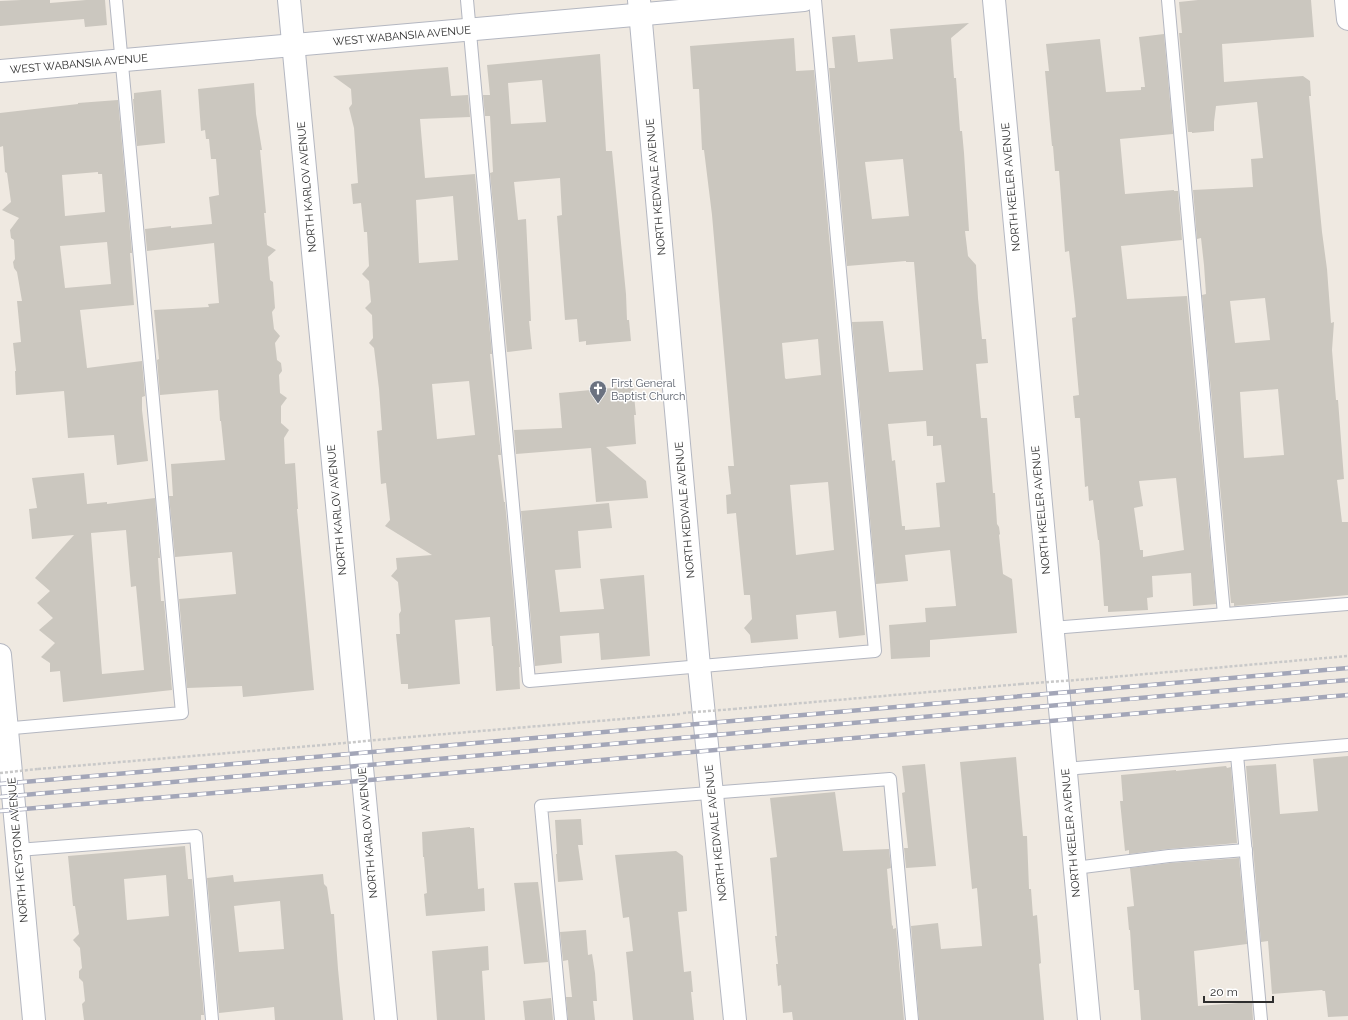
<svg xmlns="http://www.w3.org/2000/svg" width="1348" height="1020" font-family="Raleway,sans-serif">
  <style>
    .building { fill: #cbc7bf; fill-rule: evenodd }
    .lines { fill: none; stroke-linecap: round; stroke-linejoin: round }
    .lane-casing { stroke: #b4b7c1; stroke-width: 14 }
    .street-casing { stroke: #b4b7c1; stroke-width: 24 }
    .path { stroke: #c9c9c9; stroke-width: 2.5; stroke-dasharray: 3 2; stroke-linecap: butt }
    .lane { stroke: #fff; stroke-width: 12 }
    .street { stroke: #fff; stroke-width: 22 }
    .rail-casing { stroke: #a3a6b8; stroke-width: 4.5 }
    .rail { stroke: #fff; stroke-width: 3; stroke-dasharray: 9; stroke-linecap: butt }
    .path-bridge { stroke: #c9c9c9; stroke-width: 2.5; stroke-dasharray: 3 2; stroke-linecap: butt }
    .labels { text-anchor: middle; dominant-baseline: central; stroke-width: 3; stroke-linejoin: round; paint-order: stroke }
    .street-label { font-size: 11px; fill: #2e2e2e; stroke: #fff }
    .worship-label { font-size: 11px; fill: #5b616d; stroke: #fff; text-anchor: start }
  </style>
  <rect width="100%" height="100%" fill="#efe9e1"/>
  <g class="building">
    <polygon points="21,0 50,0 50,3 86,0 105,0 107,25 85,27 84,19 0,26 0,1"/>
    <path d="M 1198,0 L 1311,0 L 1314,37 L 1222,44 L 1224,82 L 1303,76 L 1310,81 L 1311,96 L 1309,96 L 1322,232 L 1327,269 L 1331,323 L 1334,322 L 1332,350 L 1336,400 L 1338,400 L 1344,479 L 1337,480 L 1342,522 L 1348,522 L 1348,595 L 1234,606 L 1234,603 L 1231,603 L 1202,295 L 1206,294 L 1204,265 L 1201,238 L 1197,239 L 1193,190 L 1253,187 L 1251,159 L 1263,158 L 1257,102 L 1216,106 L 1214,122 L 1214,131 L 1192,133 L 1192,132 L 1188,132 L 1179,33 L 1182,33 L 1179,2 ZM 1265,298 L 1270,340 L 1235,343 L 1230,301 ZM 1278,389 L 1284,455 L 1244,458 L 1240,392 Z"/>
    <path d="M 969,23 L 951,38 L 954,78 L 956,78 L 960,131 L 962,131 L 964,153 L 969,231 L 965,231 L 968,256 L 976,265 L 978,298 L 982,339 L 986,339 L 988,363 L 976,364 L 981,418 L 987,418 L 993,493 L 995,493 L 997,524 L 999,527 L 1000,534 L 999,535 L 1003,574 L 1012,579 L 1017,633 L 930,640 L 930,657 L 891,659 L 889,625 L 926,622 L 925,608 L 956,606 L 950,550 L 905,555 L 908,581 L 876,584 L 852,322 L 883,321 L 889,372 L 923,370 L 914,262 L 906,262 L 906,261 L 847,266 L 829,68 L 835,68 L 832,37 L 855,35 L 858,62 L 893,59 L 890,29 ZM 903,159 L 909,216 L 872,219 L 865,162 ZM 926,421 L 927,436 L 933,436 L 933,446 L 941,445 L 945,482 L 936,483 L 940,527 L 905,530 L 905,526 L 902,526 L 895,460 L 892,461 L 888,424 Z"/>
    <path d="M 1164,34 L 1173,134 L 1120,139 L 1125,194 L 1174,190 L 1174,191 L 1178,191 L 1182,240 L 1121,246 L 1127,299 L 1187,296 L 1216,604 L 1193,606 L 1191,573 L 1152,576 L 1153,597 L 1147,598 L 1148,610 L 1108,612 L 1108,606 L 1104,606 L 1099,540 L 1098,540 L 1093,500 L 1089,501 L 1088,486 L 1085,487 L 1080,418 L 1075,418 L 1073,396 L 1079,395 L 1072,318 L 1076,317 L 1075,305 L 1069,251 L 1065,252 L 1059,171 L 1055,171 L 1053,146 L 1052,146 L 1045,71 L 1049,71 L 1046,44 L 1100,39 L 1106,92 L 1141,90 L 1141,87 L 1145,87 L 1139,37 ZM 1176,478 L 1184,550 L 1143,557 L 1143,550 L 1140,550 L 1134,508 L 1143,506 L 1139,481 Z"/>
    <path d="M 794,38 L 796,71 L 814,70 L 865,635 L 839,638 L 836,611 L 796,615 L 798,639 L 751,643 L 750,635 L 744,628 L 752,619 L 750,595 L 744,595 L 736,513 L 727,514 L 726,495 L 731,494 L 728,466 L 734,466 L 712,215 L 704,150 L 702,150 L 699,89 L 693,89 L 690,46 ZM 818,339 L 821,375 L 786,379 L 785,378 L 782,343 ZM 828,482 L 834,550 L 796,555 L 790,485 Z"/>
    <path d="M 600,54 L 606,151 L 612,151 L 626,294 L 627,320 L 629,320 L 631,341 L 586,345 L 586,341 L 579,342 L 577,319 L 565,320 L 557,216 L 562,215 L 560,178 L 514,182 L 518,220 L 526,219 L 531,321 L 529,321 L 532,349 L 507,352 L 490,173 L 493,172 L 490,116 L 485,116 L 483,95 L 490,95 L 487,65 ZM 542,80 L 546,122 L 511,124 L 508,83 Z"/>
    <path d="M 448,67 L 451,96 L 468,95 L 470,117 L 420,119 L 425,178 L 475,174 L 492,354 L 490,354 L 501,455 L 498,455 L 504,502 L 505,502 L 520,667 L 519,667 L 520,689 L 496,691 L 493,646 L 492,646 L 490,617 L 455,620 L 460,684 L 408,689 L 408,684 L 401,684 L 396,634 L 400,634 L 399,614 L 401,611 L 398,582 L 391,576 L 397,569 L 396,558 L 432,555 L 385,526 L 390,520 L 386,483 L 381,484 L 377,431 L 382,430 L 379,389 L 374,348 L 369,343 L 373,338 L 372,315 L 365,308 L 371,302 L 369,281 L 362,274 L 369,266 L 367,232 L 364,232 L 361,203 L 353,204 L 351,184 L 358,183 L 354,128 L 349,108 L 352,104 L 351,89 L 333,76 ZM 453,196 L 458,260 L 419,263 L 416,200 ZM 469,381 L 475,435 L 437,439 L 432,384 Z"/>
    <polygon points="254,83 256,114 262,150 260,150 266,213 264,213 267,245 276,250 268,257 270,280 273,282 275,308 272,312 274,329 280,336 275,343 277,360 281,363 282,371 279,375 280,393 287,398 281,406 281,423 289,430 284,438 285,464 295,463 298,509 297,509 314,690 243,697 242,686 187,688 179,599 236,594 232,552 175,557 169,496 173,496 171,464 225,460 221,421 220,421 218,390 160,395 157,360 159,359 154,310 209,307 208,304 219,303 214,243 147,251 145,229 171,226 171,228 212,224 209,197 219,195 216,159 211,159 209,139 206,139 205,130 201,131 198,89"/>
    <polygon points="161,90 165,143 137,146 133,99 134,99 134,93"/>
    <path d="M 118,100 L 132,253 L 130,253 L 134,305 L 80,310 L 87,368 L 142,361 L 145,396 L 142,397 L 142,410 L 148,461 L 117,465 L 114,435 L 68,438 L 64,391 L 16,395 L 15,371 L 16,371 L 13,343 L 21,342 L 17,301 L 22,301 L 17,272 L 14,268 L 13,262 L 15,259 L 14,240 L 11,238 L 10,230 L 19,218 L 2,210 L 11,202 L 7,173 L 5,172 L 3,146 L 0,147 L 0,113 L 78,104 L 78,103 ZM 98,172 L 98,174 L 102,174 L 105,212 L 65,216 L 62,175 ZM 107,242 L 111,284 L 65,288 L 60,246 Z"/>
    <polygon points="633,386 636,415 634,415 636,444 606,447 646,481 648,498 596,502 591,448 516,454 514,430 562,428 559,393"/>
    <path d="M 84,473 L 87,504 L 107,502 L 107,504 L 155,498 L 160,558 L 158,558 L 161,601 L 164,601 L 172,690 L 63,702 L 60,671 L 50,672 L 50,663 L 41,657 L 55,643 L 39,630 L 53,618 L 37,603 L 50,591 L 35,578 L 74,535 L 32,539 L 29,509 L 37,508 L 32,478 ZM 126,530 L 131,587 L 136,586 L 144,670 L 102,674 L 91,533 Z"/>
    <polygon points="609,503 612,528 578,531 581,568 555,570 560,612 604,609 600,579 644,575 650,656 601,660 599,633 560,636 562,663 535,666 521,511"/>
    <polygon points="1348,756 1348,1016 1328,1017 1325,991 1323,991 1322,990 1272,994 1268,941 1261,942 1246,766 1276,764 1280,814 1318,811 1313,759"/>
    <polygon points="1016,757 1023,836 1027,836 1029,889 1031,889 1033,916 1037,915 1041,963 1039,964 1044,1020 919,1020 911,926 938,923 941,949 982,946 977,888 972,889 960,762"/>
    <polygon points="925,764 936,866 906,868 904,848 908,848 902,793 905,792 902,766"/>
    <polygon points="1226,766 1227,768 1231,767 1237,843 1168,849 1129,854 1129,850 1125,851 1120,801 1123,801 1121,775 1176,770 1176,771"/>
    <polygon points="835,792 843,851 889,849 891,868 887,869 892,926 893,925 893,929 896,928 904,1020 793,1020 792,1012 783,1013 781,985 778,986 776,964 778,964 775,936 777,936 770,858 777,857 770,798"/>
    <polygon points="581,819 583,845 578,845 583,880 558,882 556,854 557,854 555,820"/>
    <polygon points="470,827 470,828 474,828 478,889 484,888 485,911 426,916 424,894 427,893 424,857 423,857 422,832"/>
    <path d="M 185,846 L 188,879 L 192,879 L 204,1015 L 201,1015 L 201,1020 L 84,1020 L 82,1004 L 85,1001 L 83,982 L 79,978 L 79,971 L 82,968 L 80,948 L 73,940 L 79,934 L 75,906 L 73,906 L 68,856 ZM 166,875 L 169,916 L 127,920 L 124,879 Z"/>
    <polygon points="676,851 683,856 687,911 678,912 684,972 691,971 693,992 691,992 694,1020 633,1020 626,952 633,951 629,917 623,918 615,855"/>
    <polygon points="1239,858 1247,944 1194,951 1198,1006 1252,1002 1253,1020 1141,1020 1139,990 1134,990 1130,930 1129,930 1127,907 1134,906 1130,868 1170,863"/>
    <path d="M 323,874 L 324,884 L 327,887 L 331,914 L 334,914 L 338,969 L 343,1020 L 275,1020 L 274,1007 L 219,1013 L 207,878 L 233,875 L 234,882 ZM 280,901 L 284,949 L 239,952 L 234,906 Z"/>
    <polygon points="538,882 548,962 524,964 514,883"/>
    <polygon points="586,930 588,955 592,954 595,973 597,1001 593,1001 595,1020 568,1020 566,997 572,997 568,960 563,961 560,932"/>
    <polygon points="488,946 489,970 482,971 485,1020 437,1020 432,951"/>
    <polygon points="551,998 553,1020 525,1020 523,1001"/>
  </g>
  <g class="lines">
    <g class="lane-casing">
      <g id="lane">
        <polyline points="467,0 529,681 875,651 815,0"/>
        <polyline points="1168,0 1224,614"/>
        <polyline points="1052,628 1348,604"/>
        <polyline points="2,729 182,713 116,0"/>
        <polyline points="1237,755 1261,1020"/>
        <polyline points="1065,769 1348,745"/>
        <polyline points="18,850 196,836 212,1020"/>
        <polyline points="1075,868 1169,856 1246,850"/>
        <polyline points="561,1020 541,806 890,779 912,1020"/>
      </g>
    </g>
    <g class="street-casing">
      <g id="street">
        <polyline points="289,0 386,1020"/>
        <polyline points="639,0 699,666 735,1020"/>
        <polyline points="994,0 1089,1020"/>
        <polyline points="1346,0 1348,19"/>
        <polyline points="0,71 804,0"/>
        <polyline points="0,655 34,1020"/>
      </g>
    </g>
    <g class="path">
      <polyline points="1090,679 1348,656"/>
      <polyline points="734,709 1021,684"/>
      <polyline points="398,738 681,714"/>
      <polyline points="38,769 323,745"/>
    </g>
    <use href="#lane" class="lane"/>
    <use href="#street" class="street"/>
    <g class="rail-casing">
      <g id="rail">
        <polyline points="0,784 1348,668"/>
        <polyline points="0,797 1348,680"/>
        <polyline points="0,811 429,775 1348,695"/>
      </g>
    </g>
    <use href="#rail" class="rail"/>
    <g class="path-bridge">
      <polyline points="1021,684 1090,679"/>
      <polyline points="683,713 734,709"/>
      <polyline points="323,745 398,738"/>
      <polyline points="0,773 38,769"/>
    </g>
  </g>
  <defs>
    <g id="church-pin" transform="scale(0.9)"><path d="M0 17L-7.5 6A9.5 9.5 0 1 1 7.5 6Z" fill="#6b7280" stroke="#fff"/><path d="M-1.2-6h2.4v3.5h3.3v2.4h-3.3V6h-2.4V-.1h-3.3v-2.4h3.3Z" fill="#fff"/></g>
  </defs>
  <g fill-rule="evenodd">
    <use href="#church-pin" x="598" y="389"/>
  </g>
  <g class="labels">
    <g class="street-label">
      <text transform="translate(402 36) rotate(-5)">WEST WABANSIA AVENUE</text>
      <text transform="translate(79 64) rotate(-5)">WEST WABANSIA AVENUE</text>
      <text transform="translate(307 187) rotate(-95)">NORTH KARLOV AVENUE</text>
      <text transform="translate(656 187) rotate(-95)">NORTH KEDVALE AVENUE</text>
      <text transform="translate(1011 187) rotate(-95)">NORTH KEELER AVENUE</text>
      <text transform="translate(337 510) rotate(-95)">NORTH KARLOV AVENUE</text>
      <text transform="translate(685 510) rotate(-95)">NORTH KEDVALE AVENUE</text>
      <text transform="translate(1041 510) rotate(-95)">NORTH KEELER AVENUE</text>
      <text transform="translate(368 833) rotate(-95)">NORTH KARLOV AVENUE</text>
      <text transform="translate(716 833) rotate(-96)">NORTH KEDVALE AVENUE</text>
      <text transform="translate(1071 833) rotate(-95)">NORTH KEELER AVENUE</text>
      <text transform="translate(18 850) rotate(-95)">NORTH KEYSTONE AVENUE</text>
    </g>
    <g class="worship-label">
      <text x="611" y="383">First General<tspan x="611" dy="13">Baptist Church</tspan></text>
    </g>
  </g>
  <path d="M1204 996v6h69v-6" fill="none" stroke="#2e2e2e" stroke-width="2"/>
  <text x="1210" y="996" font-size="12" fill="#2e2e2e" stroke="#ffffff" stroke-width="3" paint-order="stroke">20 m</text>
</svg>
